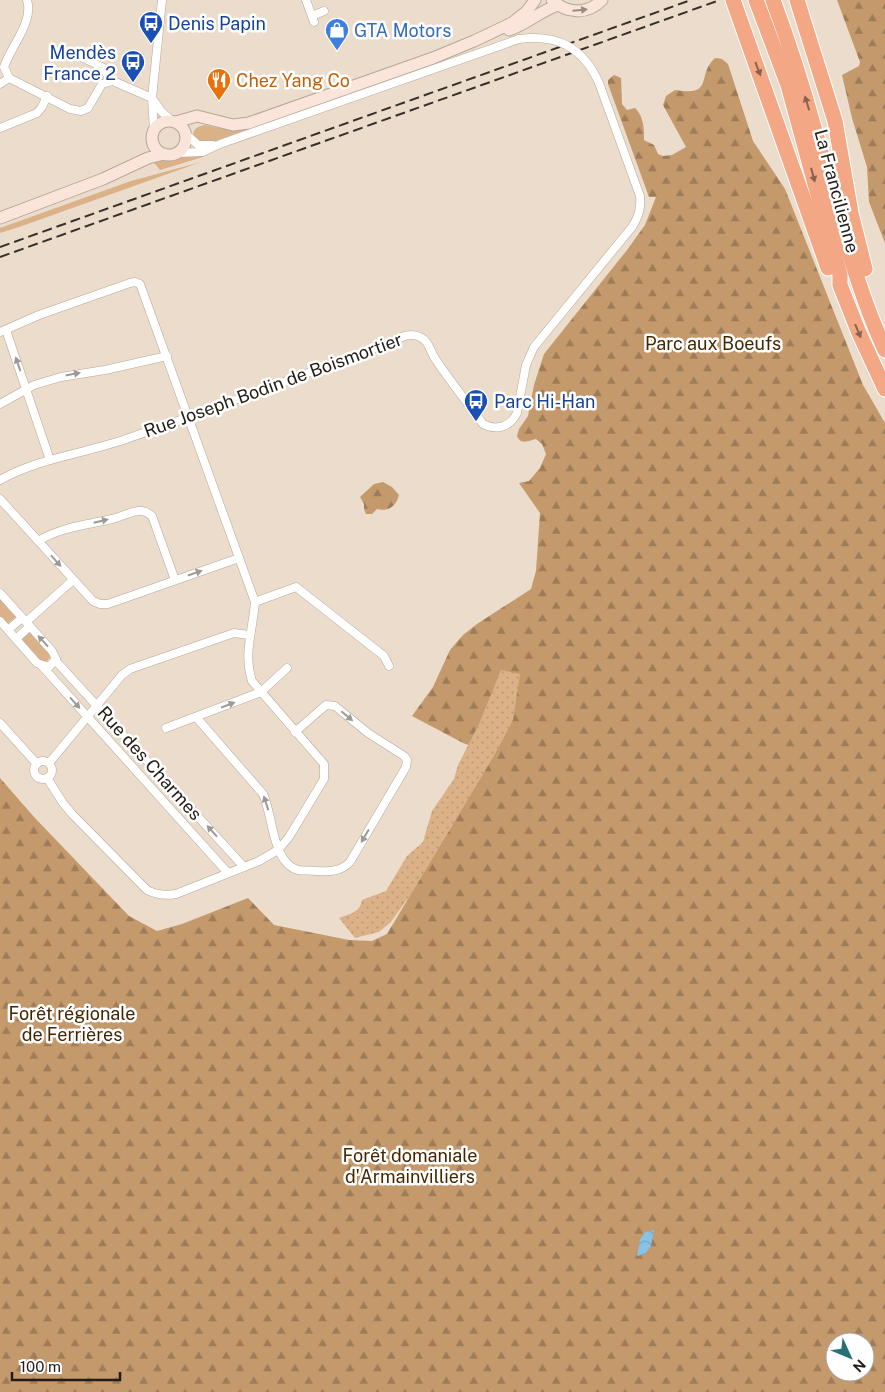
<svg xmlns="http://www.w3.org/2000/svg" width="885" height="1392" font-family="'Public Sans',sans-serif">
  <style>
    .green { fill: #dbb287 }
    .forest { fill: url(#forest-firs); fill-rule: evenodd }
    .park { fill: url(#park-dots) }
    .water { fill: url(#water-waves) }
    .lines { fill: none; stroke-linecap: round; stroke-linejoin: round }
    .street-casing { stroke: #b6a899; stroke-width: 9 }
    .secondary-casing { stroke: #b6a899; stroke-width: 13 }
    .highway-casing { stroke: #fff; stroke-width: 17 }
    .street { stroke: #fff; stroke-width: 8 }
    .secondary { stroke: #fbe5da; stroke-width: 11 }
    .highway { stroke: #f3a784; stroke-width: 15 }
    .rail { stroke: #37302a; stroke-width: 2; stroke-dasharray: 10 5; stroke-linecap: butt }
    .street-bridge-casing { stroke: #b6a899; stroke-width: 9; stroke-linecap: butt }
    .street-bridge { stroke: #fff; stroke-width: 8 }
    .oneway { fill: #998b82 }
    .oneway2 { fill: #8a624e }
    .oneway3 { fill: #9c9997 }
    .labels { text-anchor: middle; dominant-baseline: central; stroke-width: 5; stroke-linejoin: round; paint-order: stroke }
    .transit-label { font-size: 18px; fill: #164399; stroke: #fff; text-anchor: start }
    .shop-label { font-size: 18px; fill: #366cbe; stroke: #fff; text-anchor: start }
    .food-label { font-size: 18px; fill: #c56008; stroke: #fff; text-anchor: start }
    .street-label { font-size: 18px; fill: #221c17; stroke: #fff }
    .park-label { font-size: 18px; fill: #432601; stroke: #fff }
  </style>
  <defs>
    <pattern id="forest-firs" width="22" height="20" patternUnits="userSpaceOnUse" patternTransform="scale(1.25)"><rect width="22" height="20" fill="#c4996c"/><path d="M5 1l3.5 6h-7zM16 11l3.5 6h-7z" fill="#9f7c58"/></pattern>
    <pattern id="park-dots" width="8" height="8" patternUnits="userSpaceOnUse" patternTransform="scale(1.25)"><rect width="8" height="8" fill="#dbb287"/><path d="M2 2h.1M6 6h.1" fill="none" stroke="#bc9874" stroke-width="1.8" stroke-linecap="round"/></pattern>
    <pattern id="water-waves" width="16" height="10" patternUnits="userSpaceOnUse" patternTransform="scale(1.25)"><rect width="16" height="10" fill="#88c2e6"/><path d="M0 5q4-4 8 0t8 0" fill="none" stroke="#75a6c5"/></pattern>
  </defs>
  <rect width="100%" height="100%" fill="#ebdccc"/>
  <g class="green">
    <path d="M 205,125 L 218,128 L 218,127 L 249,127 L 249,129 L 213,142 L 212,141 C 205,143 198,142 193,134 C 194,128 199,126 205,125 Z"/>
    <polygon points="203,155 203,157 160,170 151,159 172,160 184,156"/>
    <polygon points="201,162 22,226 0,233 0,228 131,181"/>
    <polygon points="0,599 4,600 3,602 13,614 18,615 6,625 0,616"/>
    <polygon points="31,629 47,648 51,656 47,661 41,662 36,658 37,656 23,641 19,640"/>
  </g>
  <g class="forest">
    <polygon points="837,0 885,0 885,243 869,202 867,167 852,118 842,75 859,66 860,62"/>
    <path d="M 715,58 L 722,59 L 728,64 L 753,141 L 785,189 L 863,385 L 885,423 L 885,1392 L 0,1392 L 0,778 L 34,817 L 129,916 L 157,931 L 182,924 L 248,898 L 274,925 L 349,940 L 372,941 L 387,934 L 494,755 L 463,743 L 412,716 L 433,687 L 450,650 L 463,635 L 477,624 L 531,589 L 536,571 L 540,513 L 519,483 L 529,481 L 540,468 L 546,454 L 542,444 L 536,439 C 528,441 521,445 517,436 L 519,429 L 528,416 L 534,385 L 544,354 L 627,250 L 645,225 L 656,197 L 649,197 L 608,84 L 608,80 L 614,75 L 621,78 L 622,104 L 627,110 L 635,108 C 644,117 644,128 644,140 L 654,145 L 658,154 L 663,156 L 672,155 L 686,147 L 663,105 L 666,96 L 675,90 C 715,97 696,75 715,58 ZM 835,1342 L 865,1342 L 865,1372 L 835,1372 Z"/>
    <path d="M 383,482 L 392,487 L 399,495 C 396,506 389,512 377,509 L 372,514 L 366,514 L 364,509 L 364,504 L 360,497 L 374,484 Z"/>
  </g>
  <path class="park" d="M 501,670 L 520,674 L 513,720 L 495,754 L 411,894 L 391,922 L 379,932 L 355,938 L 339,918 C 349,914 360,913 362,900 L 386,891 L 407,856 L 423,842 L 432,811 L 454,779 L 458,765 L 479,724 Z"/>
  <polygon class="water" points="654,1230 651,1246 645,1254 637,1256 640,1240 645,1232"/>
  <g class="lines">
    <g class="street-casing">
      <g id="street">
        <path d="M 27,0 C 34,22 11,46 4,67 L 9,78 L 70,109 L 81,111 L 88,108 L 102,84 L 113,81 L 152,98 L 161,111 L 172,121"/>
        <polyline points="306,0 314,22"/>
        <polyline points="312,16 324,11"/>
        <polyline points="64,54 73,53 104,68 110,81"/>
        <polyline points="0,84 9,78"/>
        <polyline points="0,128 37,113 42,107 47,96"/>
        <polyline points="154,130 152,98 162,0"/>
        <polyline points="187,135 198,145 213,145"/>
        <polyline points="178,153 203,152 220,144 519,39"/>
        <polyline points="6,330 50,460"/>
        <path d="M 0,332 L 39,315 L 130,283 L 135,282 L 140,284 L 255,602 C 253,630 243,653 252,681 L 324,764 L 324,779 L 289,837 L 278,850 L 259,861 L 176,894 C 165,896 157,895 147,890 L 72,814 L 63,803 L 47,778"/>
        <polyline points="0,404 34,385 61,377 105,370 167,356"/>
        <path d="M 0,480 C 39,458 83,454 126,439 C 215,409 303,374 392,342 C 402,336 411,332 422,338 C 429,342 430,350 434,357 C 449,380 467,402 483,424 C 497,431 510,427 517,413 L 526,365 L 534,347 L 632,227 C 639,216 641,208 640,196 L 599,83"/>
        <polyline points="0,499 93,601 100,604 108,604 239,558"/>
        <path d="M 38,541 C 61,527 87,525 112,519 C 121,517 129,512 138,511 C 144,510 148,513 152,516 L 175,580"/>
        <polyline points="0,593 52,651 56,659 49,667 37,663 0,621"/>
        <polyline points="255,602 296,587 384,656 389,666"/>
        <polyline points="26,622 73,580"/>
        <polyline points="8,630 22,618"/>
        <polyline points="16,639 30,626"/>
        <polyline points="55,660 244,867"/>
        <polyline points="41,665 228,873"/>
        <path d="M 196,717 L 263,794 C 273,815 272,863 298,870 C 304,871 311,870 318,871 C 331,872 341,871 350,862 L 406,767 L 407,760 L 404,756 L 368,733 L 335,706 L 326,705 L 295,732"/>
        <polyline points="0,723 37,764"/>
        <polyline points="166,728 261,692 287,668"/>
        <circle cx="43" cy="770" r="9"/>
        <polyline points="49,763 122,675 130,669 234,633 249,635"/>
      </g>
    </g>
    <g class="secondary-casing">
      <g id="secondary">
        <path d="M 552,0 C 567,14 587,15 602,0"/>
        <path d="M 509,30 C 527,24 540,11 558,5"/>
        <circle cx="169" cy="138" r="17"/>
        <polyline points="176,122 197,116 233,125 249,123 433,58 474,41 512,23 527,11 535,0"/>
        <polyline points="0,218 103,179 148,158 164,154"/>
      </g>
    </g>
    <g class="highway-casing">
      <g id="highway">
        <polyline points="733,0 828,268"/>
        <polyline points="756,0 788,85 840,275 840,285 859,333 885,389"/>
        <path d="M 773,0 C 789,43 803,87 815,131 C 836,204 853,280 885,350"/>
        <polyline points="797,0 835,121 851,213 865,269"/>
      </g>
    </g>
    <use href="#street" class="street"/>
    <use href="#secondary" class="secondary"/>
    <use href="#highway" class="highway"/>
    <g class="rail">
      <polyline points="0,247 691,0"/>
      <polyline points="0,257 720,0"/>
    </g>
    <g class="street-bridge-casing">
      <path id="street-bridge" d="M 519,39 C 557,34 583,47 599,83"/>
    </g>
    <use href="#street-bridge" class="street-bridge"/>
  </g>
  <defs><path id="oneway-solid" d="M-6-.8H1V-3.2L6.5 0L1 3.2V.8H-6Z" transform="scale(1.25)"/></defs>
  <use class="oneway" href="#oneway-solid" transform="translate(580 10) rotate(-5)"/>
  <g class="oneway2">
    <use href="#oneway-solid" transform="translate(758 69) rotate(69)"/>
    <use href="#oneway-solid" transform="translate(807 103) rotate(-107)"/>
    <use href="#oneway-solid" transform="translate(813 175) rotate(75)"/>
    <use href="#oneway-solid" transform="translate(858 331) rotate(67)"/>
  </g>
  <g class="oneway3">
    <use href="#oneway-solid" transform="translate(18 364) rotate(-109)"/>
    <use href="#oneway-solid" transform="translate(73 374) rotate(-11)"/>
    <use href="#oneway-solid" transform="translate(101 521) rotate(-13)"/>
    <use href="#oneway-solid" transform="translate(56 561) rotate(48)"/>
    <use href="#oneway-solid" transform="translate(195 573) rotate(-19)"/>
    <use href="#oneway-solid" transform="translate(43 641) rotate(-132)"/>
    <use href="#oneway-solid" transform="translate(75 703) rotate(48)"/>
    <use href="#oneway-solid" transform="translate(228 705) rotate(-21)"/>
    <use href="#oneway-solid" transform="translate(347 716) rotate(40)"/>
    <use href="#oneway-solid" transform="translate(266 803) rotate(-108)"/>
    <use href="#oneway-solid" transform="translate(212 831) rotate(-132)"/>
    <use href="#oneway-solid" transform="translate(365 836) rotate(121)"/>
  </g>
  <defs>
    <g id="bus-pin" transform="scale(1.25)"><path d="M0 17L-7.5 6A9.5 9.5 0 1 1 7.5 6Z" fill="#1a4fb4" stroke="#fff"/><path d="M-5-6H5V4H4V6H2V4H-2V6H-4V4H-5ZM-3.5-4V0h7V-4ZM-3.5 1.2v1.5H-2V1.2ZM2 1.2v1.5H3.5V1.2Z" fill="#fff"/></g>
    <g id="shop-pin" transform="scale(1.25)"><path d="M0 17L-7.5 6A9.5 9.5 0 1 1 7.5 6Z" fill="#3f7fe0" stroke="#fff"/><path d="M-5-2.5h2.3a2.7 3.5 0 0 1 5.4 0H5L5.5 6h-11ZM-1.5-2.5h3a1.5 2.3 0 0 0-3 0Z" fill="#fff"/></g>
    <g id="restaurant-pin" transform="scale(1.25)"><path d="M0 17L-7.5 6A9.5 9.5 0 1 1 7.5 6Z" fill="#e8710a" stroke="#fff"/><path d="M-5-6h1v4h1v-4h1v4h1v-4h1v5L-1.5 .5V6h-2V.5L-5-1ZM5-6V6H3V1.5H1.5Q1.5-4 5-6Z" fill="#fff"/></g>
  </defs>
  <g fill-rule="evenodd">
    <use href="#bus-pin" x="151" y="23"/>
    <use href="#shop-pin" x="337" y="30"/>
    <use href="#bus-pin" x="133" y="62"/>
    <use href="#restaurant-pin" x="219" y="80"/>
    <use href="#bus-pin" x="476" y="401"/>
  </g>
  <g class="labels">
    <g class="transit-label">
      <text x="168" y="23">Denis Papin</text>
      <text x="116" y="52" text-anchor="end">Mendès<tspan x="116" dy="21">France 2</tspan></text>
      <text x="494" y="401">Parc Hi-Han</text>
    </g>
    <g class="shop-label">
      <text x="354" y="30">GTA Motors</text>
    </g>
    <g class="food-label">
      <text x="236" y="80">Chez Yang Co</text>
    </g>
    <g class="street-label">
      <text transform="translate(837 191) rotate(75)">La Francilienne</text>
      <text transform="translate(273 385) rotate(-20)">Rue Joseph Bodin de Boismortier</text>
      <text transform="translate(150 763) rotate(48)">Rue des Charmes</text>
    </g>
    <g class="park-label">
      <text x="713" y="343">Parc aux Boeufs</text>
      <text x="72" y="1013">Forêt régionale<tspan x="72" dy="21">de Ferrières</tspan></text>
      <text x="410" y="1155">Forêt domaniale<tspan x="410" dy="21">d'Armainvilliers</tspan></text>
    </g>
  </g>
  <g transform="translate(850 1357) rotate(134)"><circle r="24" fill="#ffffff" stroke="#a7a4a2"/>
  <path d="M0-4L9 19L0 12L-9 19Z" fill="#267175"/>
  <text y="-8" font-size="14" font-weight="bold" text-anchor="middle" fill="#221c17">N</text>
  </g>
  <path d="M12 1372v8h108v-8" fill="none" stroke="#221c17" stroke-width="2.5"/>
  <text x="20" y="1372" font-size="15" fill="#221c17" stroke="#ffffff" stroke-width="4" paint-order="stroke">100 m</text>
</svg>
